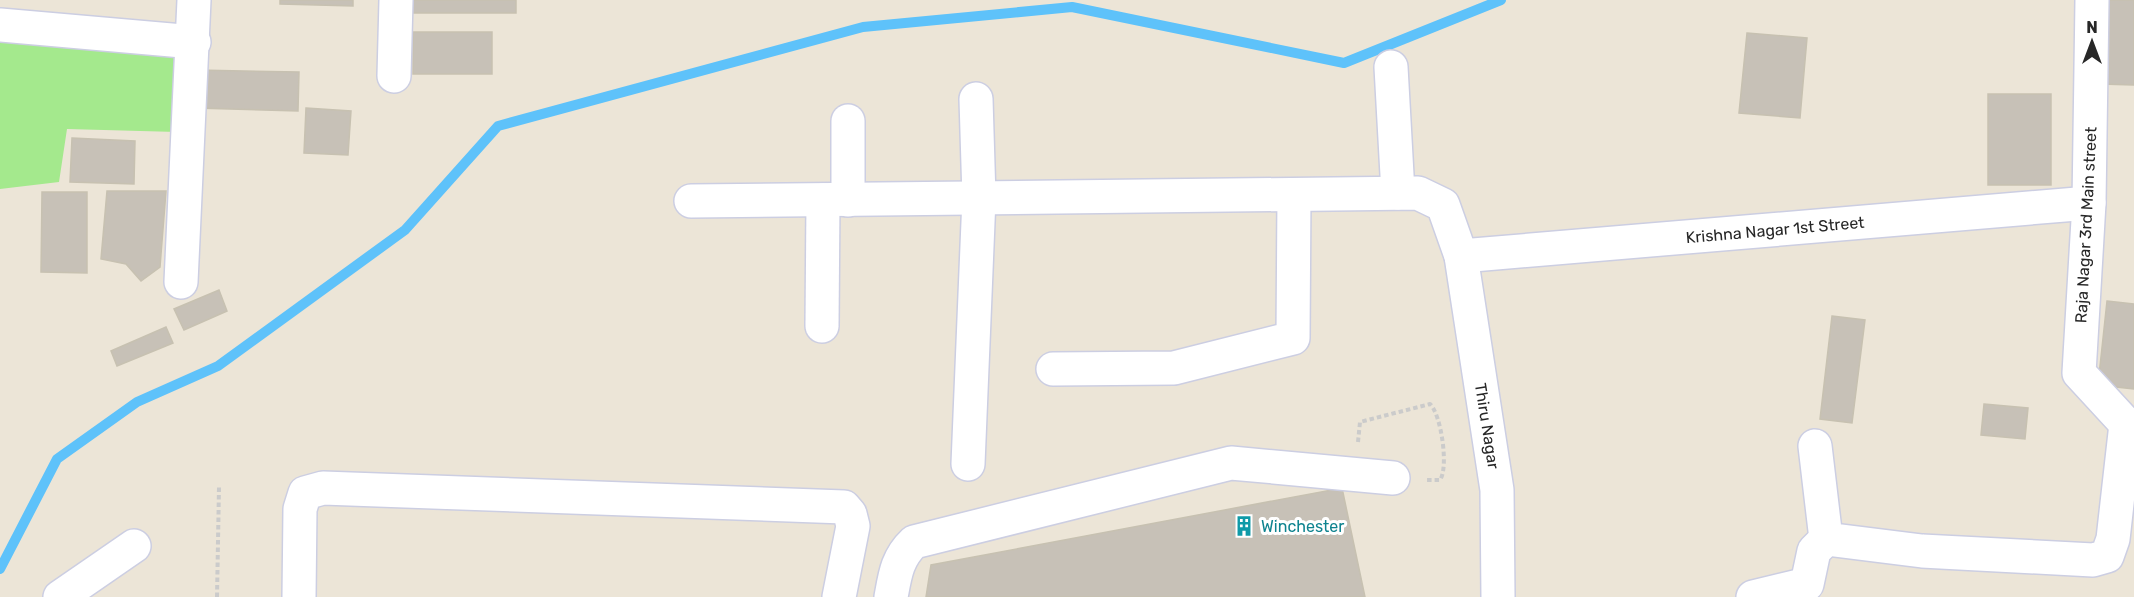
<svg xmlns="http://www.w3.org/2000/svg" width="2134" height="597" font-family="Rubik,sans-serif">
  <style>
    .green { fill: #a4e98d }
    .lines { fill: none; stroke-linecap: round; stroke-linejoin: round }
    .stream { stroke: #5ec2fa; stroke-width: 10 }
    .building { fill: #c7c1b7; stroke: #c7c1b1; stroke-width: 1.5 }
    .minor-casing { stroke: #cccee2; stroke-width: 36 }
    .path { stroke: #cbcbcb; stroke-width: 4; stroke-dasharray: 4.5 3; stroke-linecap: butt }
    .minor { stroke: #fff; stroke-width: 33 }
    .labels { text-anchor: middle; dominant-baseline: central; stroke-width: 6; stroke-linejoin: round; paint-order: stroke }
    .street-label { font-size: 16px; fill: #272727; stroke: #fff }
    .culture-label { font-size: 16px; fill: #0d838f; stroke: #fff; text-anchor: start }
  </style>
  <rect width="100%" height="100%" fill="#ece5d7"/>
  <polygon class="green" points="0,38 177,54 177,132 67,129 59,182 0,189"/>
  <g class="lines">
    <polyline class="stream" points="0,569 57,459 137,402 218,366 405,230 498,126 863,27 1072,7 1344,63 1501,0"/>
  </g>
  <g class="building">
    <polygon points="280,0 353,0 353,6 280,4"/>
    <rect x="412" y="0" width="104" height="13"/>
    <polygon points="2102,0 2134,0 2134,85 2100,84"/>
    <rect x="413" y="32" width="79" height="42"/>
    <polygon points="1747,33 1807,38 1800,118 1739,113"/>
    <polygon points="196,70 299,72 298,111 195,108"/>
    <rect x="1988" y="94" width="63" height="91"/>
    <polygon points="306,108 351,111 348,155 304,153"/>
    <polygon points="72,138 135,141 134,184 70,182"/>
    <polygon points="107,191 166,191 160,267 141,281 126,264 101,259"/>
    <polygon points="42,192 87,192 87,273 41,272"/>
    <polygon points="219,290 227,311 184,330 174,309"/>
    <polygon points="2107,301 2134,304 2134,389 2098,385"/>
    <polygon points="1832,316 1865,320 1852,423 1820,419"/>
    <polygon points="166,327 173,343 117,366 111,351"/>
    <polygon points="1984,404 2028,408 2025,439 1981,435"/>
    <polygon points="1342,488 1365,597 926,597 931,565"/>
  </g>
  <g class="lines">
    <g class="minor-casing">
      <g id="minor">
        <polyline points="2092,0 2089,203 2079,373 2126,424 2134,425"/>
        <polyline points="0,25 194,42"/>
        <polyline points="1391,67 1398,193"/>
        <polyline points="394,76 396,0"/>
        <polyline points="848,200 848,121"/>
        <polyline points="691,201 1418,193 1443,205 1461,256 1497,490 1498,597"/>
        <polyline points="1461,256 2089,203"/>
        <polyline points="181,282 194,0"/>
        <polyline points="822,326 823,200"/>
        <polyline points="1053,369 1174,368 1293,338 1294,195"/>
        <polyline points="1815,446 1826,539 1922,551 2093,560 2107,556 2113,539 2126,424"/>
        <polyline points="968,464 979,198 976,99"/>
        <polyline points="60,597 134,546"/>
        <polyline points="299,597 300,509 305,493 323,488 844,507 850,514 853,526 839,597"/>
        <path d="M 891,597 C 895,575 897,558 914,542 L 1231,463 L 1393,478"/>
        <polyline points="1753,597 1807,584 1814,551 1826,539"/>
      </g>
    </g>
    <g class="path">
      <path d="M 1358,442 L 1360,422 L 1430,404 C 1441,414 1449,467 1440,480 L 1425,480"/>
      <polyline points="217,597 219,487"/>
    </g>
    <use href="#minor" class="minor"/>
  </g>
  <defs>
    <g id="building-bare" transform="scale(1.62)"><path d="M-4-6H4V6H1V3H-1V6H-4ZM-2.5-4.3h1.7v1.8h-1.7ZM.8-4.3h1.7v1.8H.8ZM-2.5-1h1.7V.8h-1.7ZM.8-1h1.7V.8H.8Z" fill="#0f9aa8" stroke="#fff" stroke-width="2.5" paint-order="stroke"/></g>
  </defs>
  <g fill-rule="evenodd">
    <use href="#building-bare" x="1244" y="526"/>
  </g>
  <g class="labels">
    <g class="street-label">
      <text transform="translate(2086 225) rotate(-87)">Raja Nagar 3rd Main street</text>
      <text transform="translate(1775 230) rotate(-5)">Krishna Nagar 1st Street</text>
      <text transform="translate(1487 426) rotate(81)">Thiru Nagar</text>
    </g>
    <g class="culture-label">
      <text x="1261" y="526">Winchester</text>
    </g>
  </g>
  <g transform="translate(2092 42)" stroke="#ffffff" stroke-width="4.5" paint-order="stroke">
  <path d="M0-4.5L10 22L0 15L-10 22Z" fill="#272727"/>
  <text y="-9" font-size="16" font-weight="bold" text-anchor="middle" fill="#272727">N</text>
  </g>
</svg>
